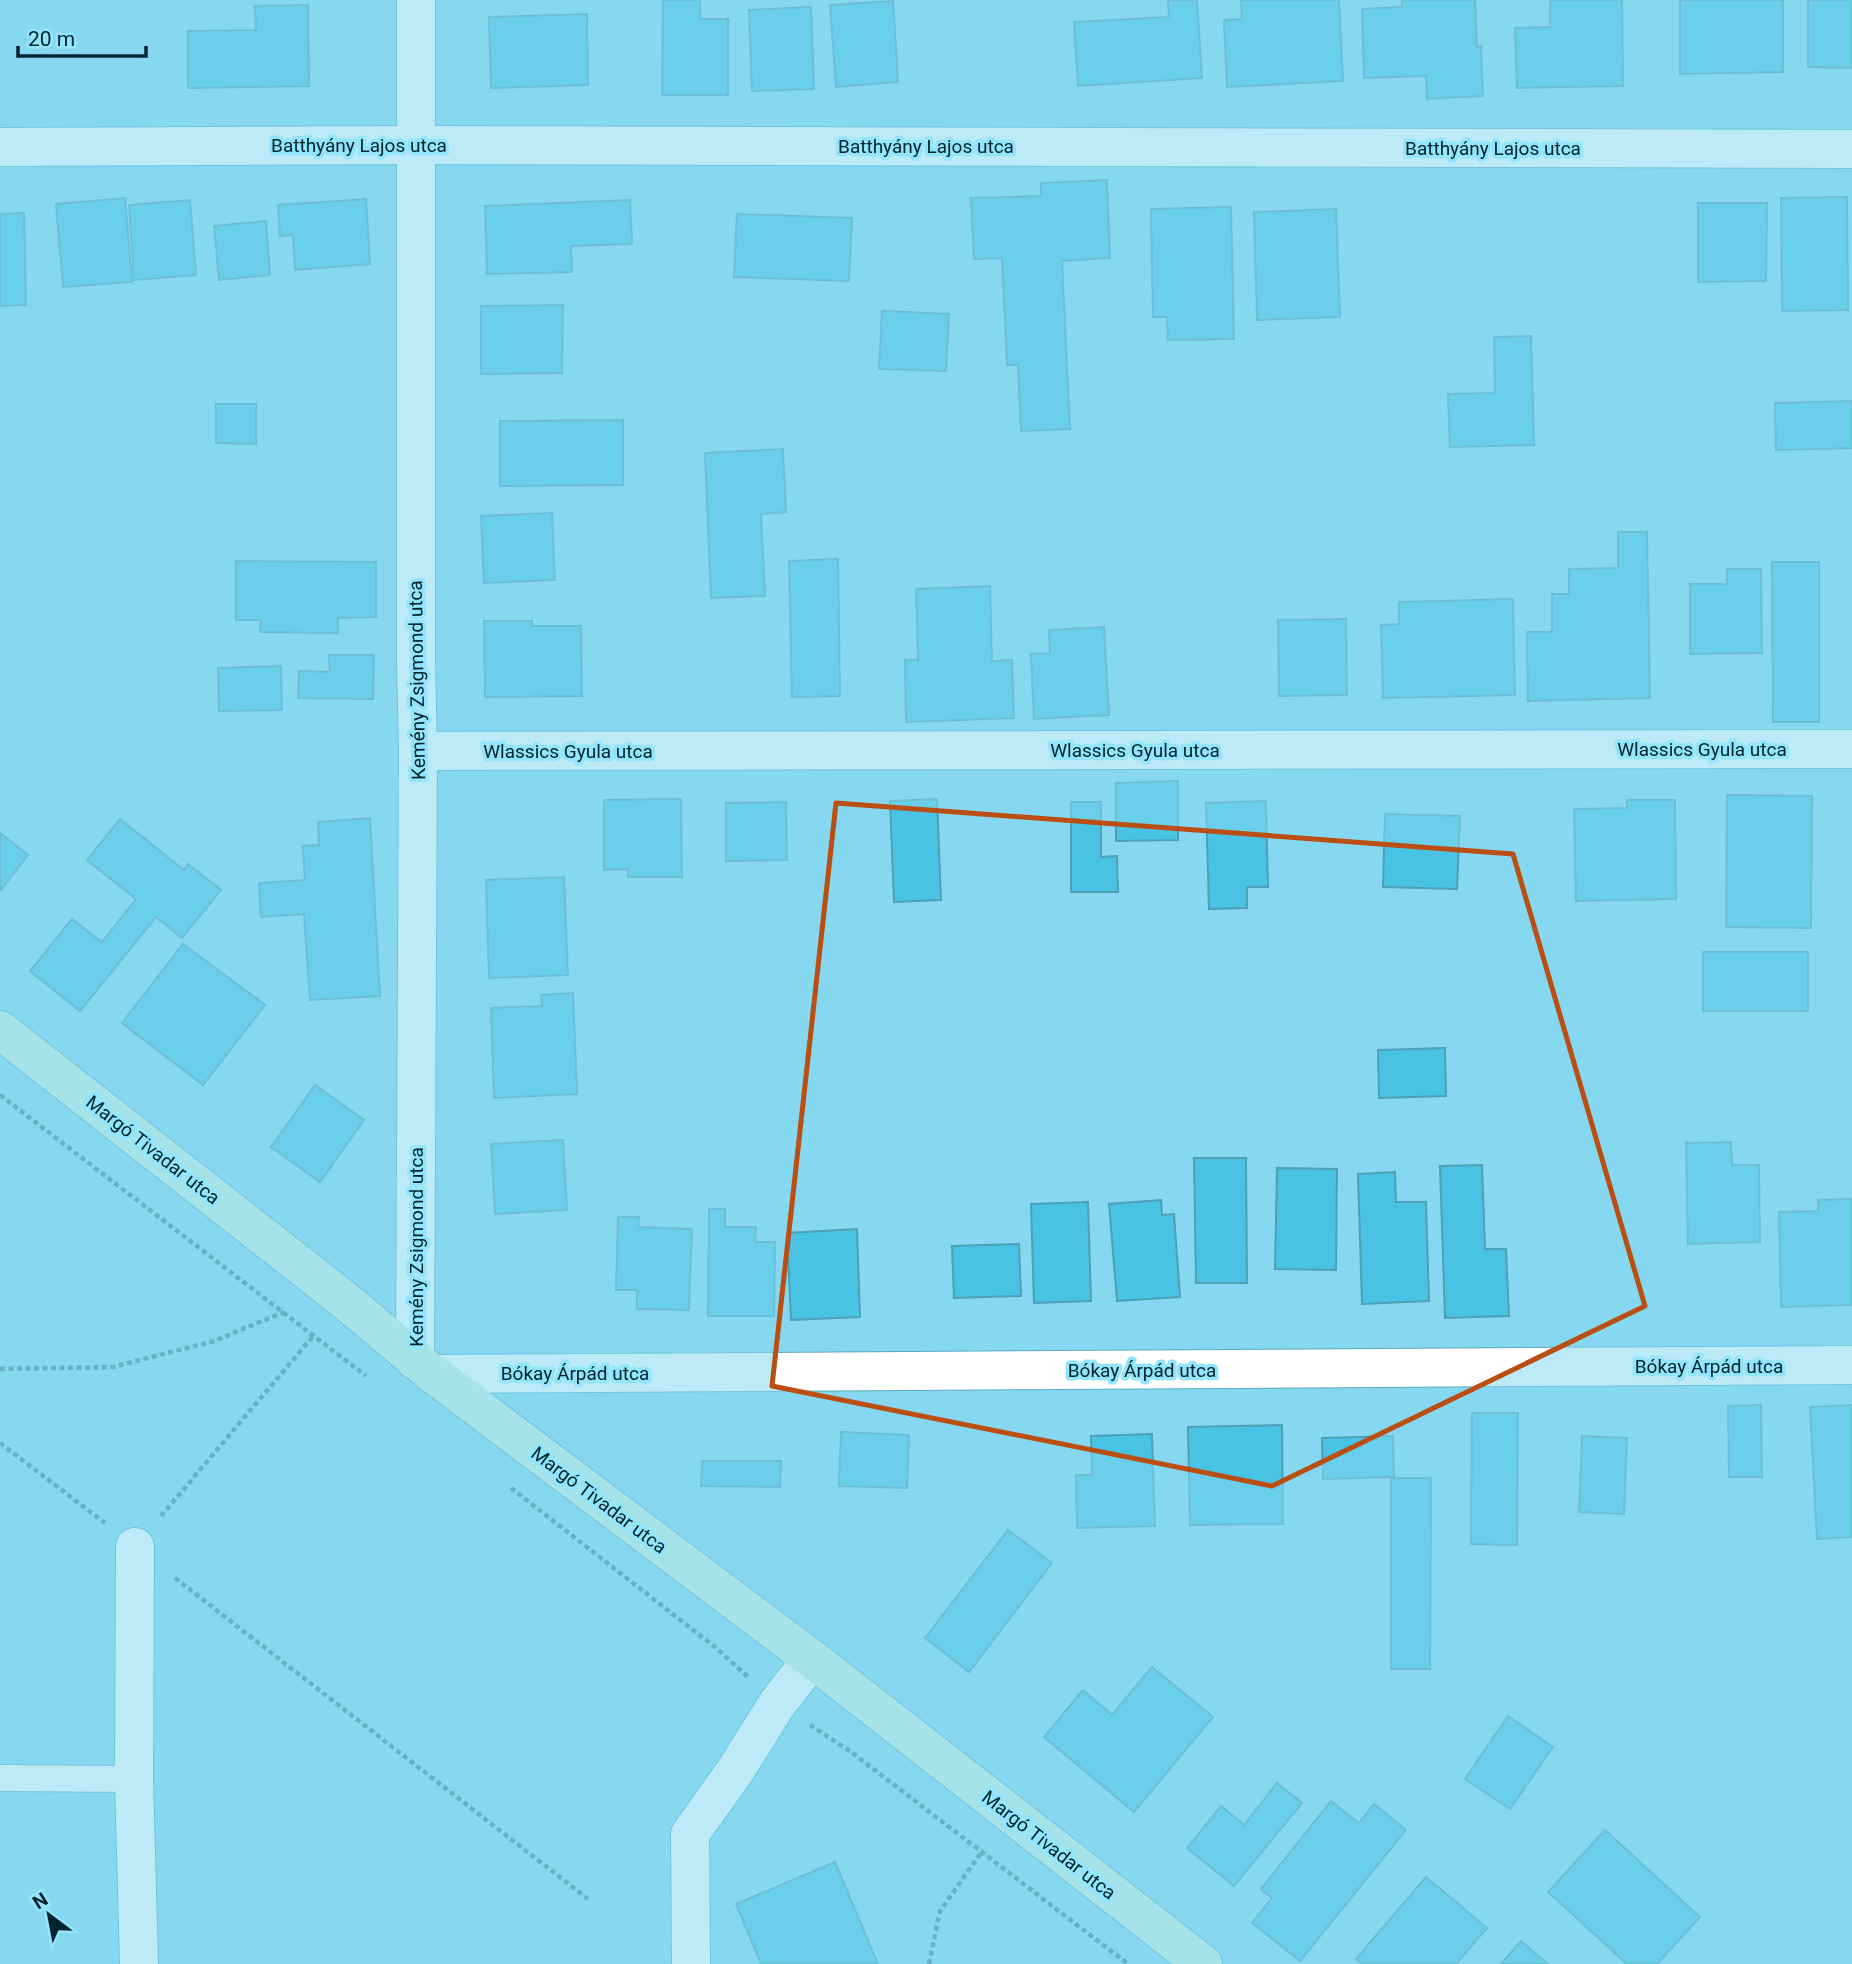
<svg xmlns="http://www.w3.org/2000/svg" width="1852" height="1964" font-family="Roboto,sans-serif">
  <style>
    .building { fill: #48c3e3; stroke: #4ea0b7; stroke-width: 2 }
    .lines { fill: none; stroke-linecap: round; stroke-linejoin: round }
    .lane-casing { stroke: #5aabc3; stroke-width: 28 }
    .street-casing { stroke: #5aabc3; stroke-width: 40 }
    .secondary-casing { stroke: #5aabc3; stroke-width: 40 }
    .path { stroke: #458091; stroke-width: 4.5; stroke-dasharray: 5 3.5; stroke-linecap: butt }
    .lane { stroke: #fff; stroke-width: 26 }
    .street { stroke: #fff; stroke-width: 38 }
    .secondary { stroke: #cdf0de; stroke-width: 38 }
    .marked { fill: none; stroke: #ba4e13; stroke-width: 5; stroke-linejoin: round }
    .labels { text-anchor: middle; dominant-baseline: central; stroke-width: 7; stroke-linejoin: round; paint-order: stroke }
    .street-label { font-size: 19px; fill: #00242e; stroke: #93e5fd }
  </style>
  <rect width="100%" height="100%" fill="#86d8f0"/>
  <g class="building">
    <polygon points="663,0 700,0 700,19 728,19 728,95 662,95"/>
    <polygon points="1168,0 1197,0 1202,78 1078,86 1074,22 1169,17"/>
    <polygon points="1241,0 1339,0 1343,81 1227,87 1224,20 1242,19"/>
    <polygon points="1402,0 1475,0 1477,47 1481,46 1483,96 1427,99 1426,76 1364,78 1362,9 1402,7"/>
    <polygon points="1550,0 1622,0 1623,86 1517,88 1515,28 1550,27"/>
    <polygon points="1680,0 1783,0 1783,72 1680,74"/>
    <polygon points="1808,0 1852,0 1852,68 1808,67"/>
    <polygon points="893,1 898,82 836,87 830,5"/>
    <polygon points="308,5 309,86 188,88 188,31 256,30 255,6"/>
    <polygon points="811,7 814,89 752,91 749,10"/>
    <polygon points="587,14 588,85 491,88 489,17"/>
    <polygon points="1107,180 1110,258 1062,261 1070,429 1021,431 1018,365 1007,365 1002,258 974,259 971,198 1041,196 1041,183"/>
    <polygon points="1847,197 1848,310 1782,311 1781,198"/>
    <polygon points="125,198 132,282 63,287 56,204"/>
    <polygon points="366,199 370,264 295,270 293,235 280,236 278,205"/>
    <polygon points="190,200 196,275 134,280 129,205"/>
    <polygon points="630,200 632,244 571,246 572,272 487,274 485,206"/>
    <polygon points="1698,203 1767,203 1766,281 1698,282"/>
    <polygon points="1231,207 1234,339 1168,340 1167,317 1153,317 1151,209"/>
    <polygon points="1336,209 1340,317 1257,320 1254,212"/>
    <polygon points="24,213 26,305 0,306 0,214"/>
    <polygon points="737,214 852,218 849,281 734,277"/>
    <polygon points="266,221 270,275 219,280 214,226"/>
    <polygon points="563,305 562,373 481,374 481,306"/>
    <polygon points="882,311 949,314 946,371 879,369"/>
    <polygon points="1531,336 1534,445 1450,447 1448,394 1495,393 1494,337"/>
    <polygon points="1852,401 1852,448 1776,450 1775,403"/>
    <polygon points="216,404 256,404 256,444 216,443"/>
    <polygon points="623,420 623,485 500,486 500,421"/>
    <polygon points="783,449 786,512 761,514 765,596 711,598 705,453"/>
    <polygon points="552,513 555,580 484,583 481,516"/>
    <polygon points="1618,532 1647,532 1650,698 1528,701 1527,632 1552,632 1552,594 1569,594 1569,569 1618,568"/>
    <polygon points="838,559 840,696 792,697 789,561"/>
    <polygon points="236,561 376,562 376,617 338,618 338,633 260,632 261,620 236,620"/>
    <polygon points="1772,562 1819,562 1819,722 1773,722"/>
    <polygon points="1727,569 1761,569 1762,653 1690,654 1690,584 1727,584"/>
    <polygon points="990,586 992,661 1012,660 1014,718 906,722 905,660 918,660 916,589"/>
    <polygon points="1513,599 1515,695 1383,698 1381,625 1399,624 1399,602"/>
    <polygon points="1346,619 1347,695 1279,696 1278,620"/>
    <polygon points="484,621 532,621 532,626 581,626 582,696 485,697"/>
    <polygon points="1104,627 1109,715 1034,719 1031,654 1050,653 1049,630"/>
    <polygon points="329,655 374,655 373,699 298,698 299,671 330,672"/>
    <polygon points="281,666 282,710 219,711 218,668"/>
    <polygon points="1178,781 1178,840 1116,841 1116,783"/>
    <polygon points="1727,795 1812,796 1811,928 1726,927"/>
    <polygon points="681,799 682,877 628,877 628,869 604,870 604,800"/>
    <polygon points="937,799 941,900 894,902 890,801"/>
    <polygon points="1627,800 1675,800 1676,899 1576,901 1574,809 1627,808"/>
    <polygon points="1266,801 1268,887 1247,887 1247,908 1209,909 1206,803"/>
    <polygon points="786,802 787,860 726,861 726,803"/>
    <polygon points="1071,802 1101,802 1101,857 1117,856 1118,892 1071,892"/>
    <polygon points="1385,814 1460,816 1457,889 1383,887"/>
    <polygon points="370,818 380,996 310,1000 304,914 261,917 259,883 305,880 303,846 319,845 318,822"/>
    <polygon points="120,819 184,870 188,864 221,890 182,938 156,917 80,1011 30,971 72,919 102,942 136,899 87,860"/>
    <polygon points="0,833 28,855 0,891"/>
    <polygon points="564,877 568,975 489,978 486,880"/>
    <polygon points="183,944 265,1005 203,1085 122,1023"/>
    <rect x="1703" y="952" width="105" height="59"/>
    <polygon points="573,993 577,1094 494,1098 491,1008 542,1006 541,995"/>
    <polygon points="1445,1048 1446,1096 1379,1098 1378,1050"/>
    <polygon points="315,1085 364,1120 320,1182 271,1147"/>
    <polygon points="563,1140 567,1210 495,1214 491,1144"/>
    <polygon points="1731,1142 1732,1165 1759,1165 1760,1242 1688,1244 1686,1143"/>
    <polygon points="1194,1158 1246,1158 1247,1283 1196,1283"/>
    <polygon points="1482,1165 1485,1249 1506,1249 1509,1316 1445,1318 1440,1166"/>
    <polygon points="1277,1168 1337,1169 1336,1270 1275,1269"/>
    <polygon points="1395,1172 1396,1202 1426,1202 1429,1301 1362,1304 1358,1174"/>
    <polygon points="1852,1199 1852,1305 1781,1307 1779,1212 1818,1211 1818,1200"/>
    <polygon points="1161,1200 1162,1215 1174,1214 1180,1297 1117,1301 1109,1204"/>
    <polygon points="1088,1202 1091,1301 1034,1303 1031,1204"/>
    <polygon points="709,1209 725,1209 725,1227 756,1227 755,1242 775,1242 774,1316 708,1316"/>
    <polygon points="618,1217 639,1217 638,1227 692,1229 689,1310 637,1309 637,1290 616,1290"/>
    <polygon points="857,1229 860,1317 791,1320 787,1233"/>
    <polygon points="1019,1244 1021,1296 954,1298 952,1246"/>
    <polygon points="1761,1405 1762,1477 1729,1477 1728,1406"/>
    <polygon points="1852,1405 1852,1537 1817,1539 1810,1407"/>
    <polygon points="1472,1413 1518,1413 1517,1545 1471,1544"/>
    <polygon points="1282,1425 1283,1524 1190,1525 1188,1427"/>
    <polygon points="841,1432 909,1435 907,1488 839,1486"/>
    <polygon points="1152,1434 1155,1526 1077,1528 1076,1475 1092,1475 1091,1436"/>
    <polygon points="1393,1436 1394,1477 1323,1479 1322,1438"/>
    <polygon points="1582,1436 1627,1438 1624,1514 1579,1512"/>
    <polygon points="702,1461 781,1461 780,1487 701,1486"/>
    <polygon points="1391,1478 1431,1478 1430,1669 1391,1669"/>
    <polygon points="1008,1530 1052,1563 969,1672 925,1638"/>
    <polygon points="1152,1667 1213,1717 1134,1812 1044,1737 1083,1690 1112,1715"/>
    <polygon points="1508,1716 1553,1747 1510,1809 1465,1779"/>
    <polygon points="1277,1783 1302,1803 1234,1886 1187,1848 1221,1806 1244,1825"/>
    <polygon points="1331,1801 1359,1823 1374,1804 1406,1830 1300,1961 1252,1923 1272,1898 1261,1889"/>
    <polygon points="1605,1830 1700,1917 1657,1964 1627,1964 1548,1892"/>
    <polygon points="835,1862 878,1964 761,1964 736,1904"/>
    <polygon points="1426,1877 1487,1928 1456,1964 1362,1964 1356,1959"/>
    <polygon points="1521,1941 1548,1964 1501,1964"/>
  </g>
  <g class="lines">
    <g class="lane-casing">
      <polyline id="lane" points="0,1778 134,1779"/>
    </g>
    <g class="street-casing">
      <g id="street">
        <polyline points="0,147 418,145 1852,149"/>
        <polyline points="418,751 1852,749"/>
        <polyline points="415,1360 418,751 416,663 416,0"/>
        <polyline points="433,1374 1852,1365"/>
        <polyline points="135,1547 134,1779 139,1964"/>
        <polyline points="691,1964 690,1834 735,1771 777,1704 812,1659"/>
      </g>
    </g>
    <g class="secondary-casing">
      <polyline id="secondary" points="0,1030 342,1298 433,1374 812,1659 1203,1964"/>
    </g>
    <g class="path">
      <polyline points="0,1095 366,1376"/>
      <polyline points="0,1369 113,1367 214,1341 284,1312"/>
      <polyline points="0,1443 105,1523"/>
      <polyline points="511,1488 715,1647 748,1677"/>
      <polyline points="161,1516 314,1335"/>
      <polyline points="175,1578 588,1899"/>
      <polyline points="810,1725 850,1751 1128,1964"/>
      <polyline points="929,1964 940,1911 983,1850"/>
    </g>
    <use href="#lane" class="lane"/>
    <use href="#street" class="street"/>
    <use href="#secondary" class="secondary"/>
  </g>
  <path d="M0 0H1852V1964H0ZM 836,803 L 1513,854 L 1645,1306 L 1272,1486 L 772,1386 Z" fill="#86d8f0" fill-opacity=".55" fill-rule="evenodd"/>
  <path class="marked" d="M 836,803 L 1513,854 L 1645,1306 L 1272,1486 L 772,1386 Z"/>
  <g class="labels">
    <g class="street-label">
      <text x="359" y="145">Batthyány Lajos utca</text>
      <text x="926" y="146">Batthyány Lajos utca</text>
      <text x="1493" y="148">Batthyány Lajos utca</text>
      <text transform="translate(417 680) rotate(-91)">Kemény Zsigmond utca</text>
      <text x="1702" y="749">Wlassics Gyula utca</text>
      <text x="1135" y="750">Wlassics Gyula utca</text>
      <text x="568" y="751">Wlassics Gyula utca</text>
      <text transform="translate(153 1150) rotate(38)">Margó Tivadar utca</text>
      <text transform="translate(416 1247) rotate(-90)">Kemény Zsigmond utca</text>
      <text x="1709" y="1366">Bókay Árpád utca</text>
      <text x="1142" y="1370">Bókay Árpád utca</text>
      <text x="575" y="1373">Bókay Árpád utca</text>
      <text transform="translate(599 1500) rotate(37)">Margó Tivadar utca</text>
      <text transform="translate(1049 1845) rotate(38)">Margó Tivadar utca</text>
    </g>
  </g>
  <g transform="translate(49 1915) rotate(328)" stroke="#93e5fd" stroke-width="5" paint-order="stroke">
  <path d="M0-5L12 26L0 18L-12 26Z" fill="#00242e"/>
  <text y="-10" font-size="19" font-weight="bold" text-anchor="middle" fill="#00242e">N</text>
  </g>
  <path d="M18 46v10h128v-10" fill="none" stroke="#00242e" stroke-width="3.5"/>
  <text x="28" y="46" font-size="21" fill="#00242e" stroke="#93e5fd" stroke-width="5" paint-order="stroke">20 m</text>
</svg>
